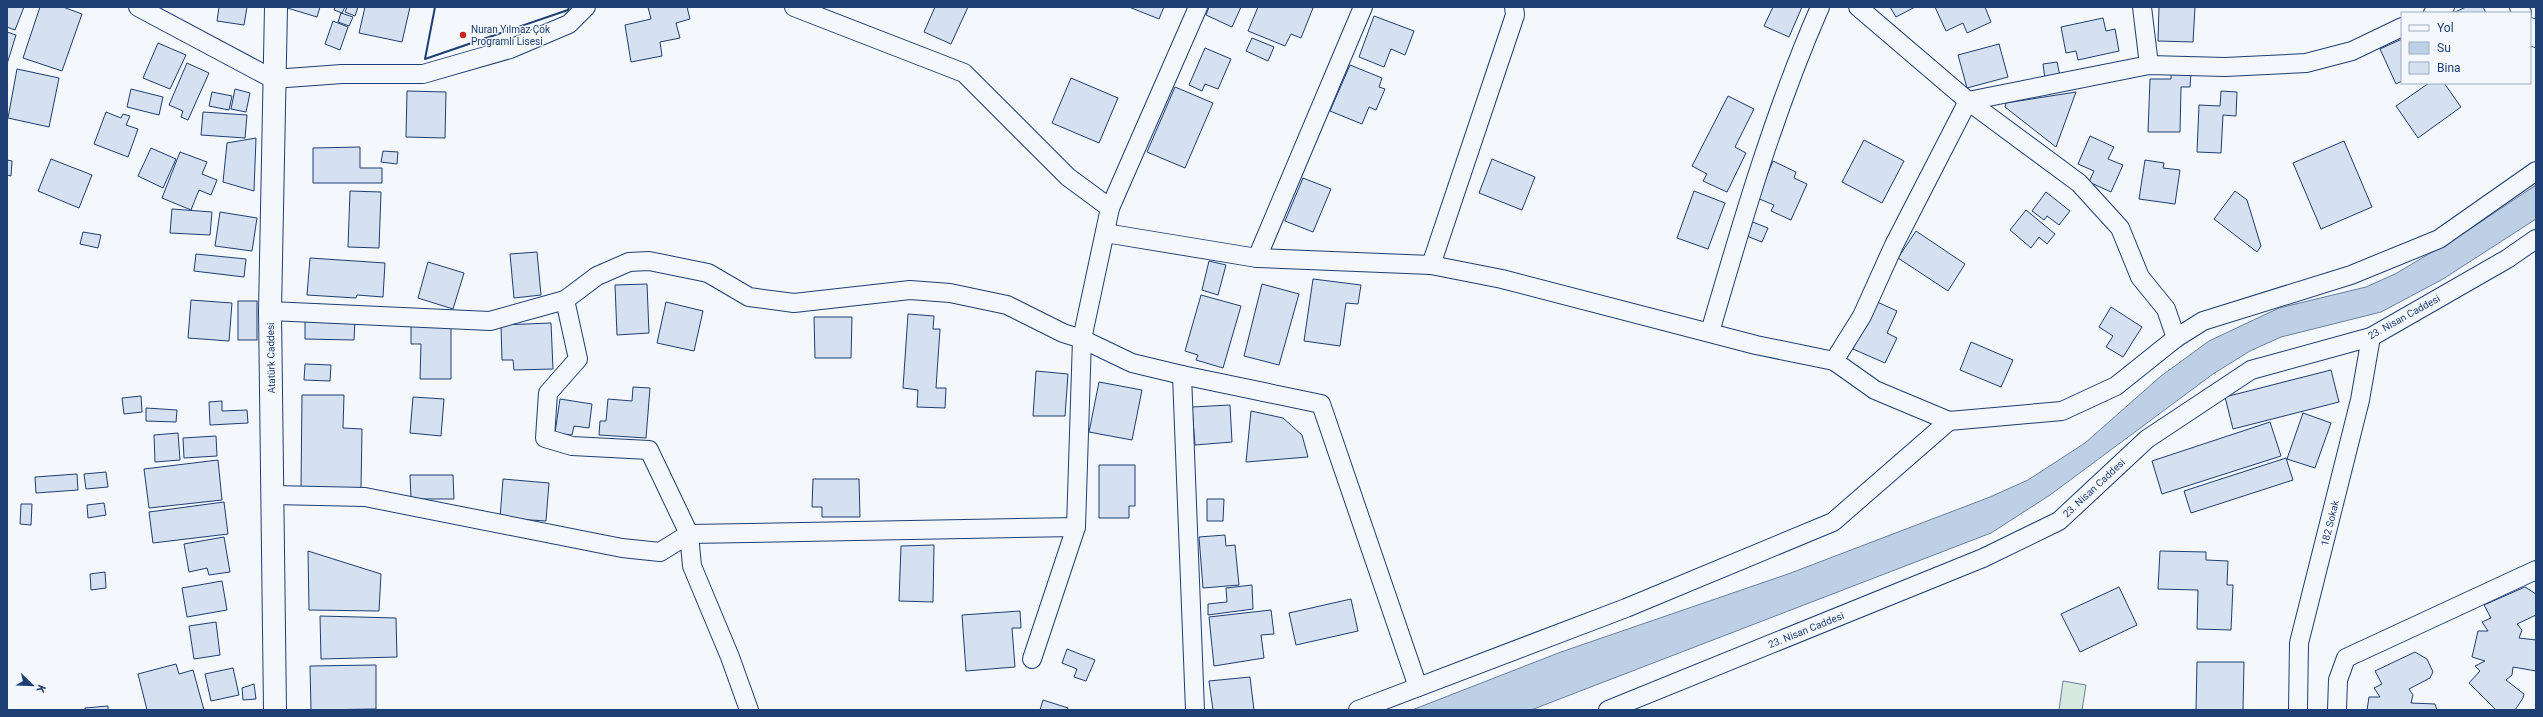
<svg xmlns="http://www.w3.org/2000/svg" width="2543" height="717" font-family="Roboto,sans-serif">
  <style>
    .green { fill: #d7e8df; stroke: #687fa3 }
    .water { fill: #bed0e5; stroke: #687fa3 }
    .building { fill: #d5e0f0; stroke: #1d3f73 }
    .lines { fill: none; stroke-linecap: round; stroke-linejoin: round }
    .street-casing { stroke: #1d3f73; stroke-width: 20 }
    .secondary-casing { stroke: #1d3f73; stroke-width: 24 }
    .street { stroke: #f4f7fb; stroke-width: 18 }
    .secondary { stroke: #f4f7fb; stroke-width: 22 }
    .wall { stroke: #1d3f73; stroke-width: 2 }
    .poi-dot { fill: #c62828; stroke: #f4f7fb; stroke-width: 1.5 }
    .labels { text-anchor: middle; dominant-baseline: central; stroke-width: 3; stroke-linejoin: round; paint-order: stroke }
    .poi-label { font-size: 10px; fill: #1d3f73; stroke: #f4f7fb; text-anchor: start }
    .street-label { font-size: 10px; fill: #1d3f73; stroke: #f4f7fb }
  </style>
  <rect width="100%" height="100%" fill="#f4f7fb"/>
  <polygon class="green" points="2063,681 2086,685 2082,710 2059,710"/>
  <polygon class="water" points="2536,185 2536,219 2443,279 2381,312 2281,337 2250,351 2213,374 2050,495 1991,533 1531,710 1412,710 1561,652 1788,574 1990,497 2028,480 2085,443 2161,376 2209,341 2279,308 2366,287 2395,274 2461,235"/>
  <g class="building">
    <polygon points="7,7 24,7 15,30 7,27"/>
    <polygon points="40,7 63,7 82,14 62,71 23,58"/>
    <polygon points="219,7 247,7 244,25 217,21"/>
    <polygon points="284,7 320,7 317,17"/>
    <polygon points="335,7 345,7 342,13 334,10"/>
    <polygon points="347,7 358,7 355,16 345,12"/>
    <polygon points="365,7 410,7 402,42 359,33"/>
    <polygon points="648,7 687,7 690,19 676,23 680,38 660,42 662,56 631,62 625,25 651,19"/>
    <polygon points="935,7 968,7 951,44 924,32"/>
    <polygon points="1129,7 1164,7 1159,19"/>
    <polygon points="1209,7 1241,7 1232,27 1206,15"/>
    <polygon points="1258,7 1310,7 1313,8 1301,38 1291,34 1285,46 1248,31"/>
    <polygon points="1773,7 1802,7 1789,37 1764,26"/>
    <polygon points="1890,7 1915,7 1896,17"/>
    <polygon points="1935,7 1985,7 1991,22 1967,33 1963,23 1946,31"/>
    <polygon points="2159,7 2195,7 2193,42 2158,41"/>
    <polygon points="2466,7 2483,7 2486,13 2453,13"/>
    <polygon points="341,13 353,17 349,26 338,22"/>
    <polygon points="1374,16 1414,31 1405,55 1391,49 1384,67 1359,57"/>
    <polygon points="2103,18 2106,31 2115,29 2119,51 2078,60 2076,51 2066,53 2061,27"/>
    <polygon points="333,21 348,27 340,50 325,44"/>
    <polygon points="7,32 16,35 7,64"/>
    <polygon points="1252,38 1274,47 1268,61 1246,51"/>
    <polygon points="2402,39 2402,81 2396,84 2380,49"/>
    <polygon points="158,43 186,55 170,89 143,78"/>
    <polygon points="1999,44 2008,77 1967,88 1958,55"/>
    <polygon points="1205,48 1231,59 1218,89 1205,84 1202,91 1189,85"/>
    <polygon points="2057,62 2060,76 2045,79 2043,64"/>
    <polygon points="187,63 209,73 188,120 181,117 183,111 169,105"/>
    <polygon points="1350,65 1382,78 1379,87 1385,89 1376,110 1369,107 1362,124 1330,111"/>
    <polygon points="17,69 59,78 49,127 8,118"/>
    <polygon points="2171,72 2191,73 2190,87 2181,87 2180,132 2148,132 2150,79 2171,79"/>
    <polygon points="1071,78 1118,98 1099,143 1052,123"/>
    <polygon points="2429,83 2444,83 2461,107 2418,138 2396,106"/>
    <polygon points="1175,87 1213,103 1185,168 1147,152"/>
    <polygon points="131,89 163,97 159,115 127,107"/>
    <polygon points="235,89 250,93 246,112 231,109"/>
    <polygon points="407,91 446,92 445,138 406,137"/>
    <polygon points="2221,91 2237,92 2236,116 2223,115 2221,153 2197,152 2199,105 2220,106"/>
    <polygon points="212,92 232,96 229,110 209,106"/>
    <polygon points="2076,92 2056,147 2005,107 2006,103"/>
    <polygon points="1728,96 1754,109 1735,147 1746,153 1727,192 1703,181 1707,174 1692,166"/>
    <polygon points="106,112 121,118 123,114 130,116 126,125 138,129 128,157 94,144"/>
    <polygon points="203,112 247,115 245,138 201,135"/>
    <polygon points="2090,136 2114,147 2108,159 2123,165 2111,192 2089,182 2094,171 2078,164"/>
    <polygon points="256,138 254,191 223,182 227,143"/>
    <polygon points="1864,140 1904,161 1882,203 1842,182"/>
    <polygon points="2344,141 2372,207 2321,229 2293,163"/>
    <polygon points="360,147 360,168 382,168 382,183 313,183 313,148"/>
    <polygon points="151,148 176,159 163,188 138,176"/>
    <polygon points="383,151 398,152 397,164 381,162"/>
    <polygon points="180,152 207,162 202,174 217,180 211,195 199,190 191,210 162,198"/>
    <polygon points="51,159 92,175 79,208 38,191"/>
    <polygon points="1492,159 1535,177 1522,210 1479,193"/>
    <polygon points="7,160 12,161 11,176 7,175"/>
    <polygon points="2145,160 2164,163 2163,168 2180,170 2175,204 2139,199"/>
    <polygon points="1773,161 1796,172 1794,178 1807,184 1791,220 1771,211 1774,205 1757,198"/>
    <polygon points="1303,178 1331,189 1313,232 1285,221"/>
    <polygon points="350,191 381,192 379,248 348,247"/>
    <polygon points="1694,191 1725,203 1708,249 1677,238"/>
    <polygon points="2235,191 2247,200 2261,246 2257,252 2214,219"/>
    <polygon points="2046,192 2070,211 2059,225 2047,216 2044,220 2032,211"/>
    <polygon points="172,209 212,212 210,235 170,233"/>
    <polygon points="2026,210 2055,234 2047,244 2039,237 2031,248 2010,230"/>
    <polygon points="220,212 257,218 252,251 215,246"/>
    <polygon points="1750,221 1768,228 1762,242 1744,235"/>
    <polygon points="1916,231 1965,264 1948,291 1898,258"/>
    <polygon points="83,232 101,235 98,248 80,244"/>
    <polygon points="537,252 541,295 514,298 510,254"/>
    <polygon points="196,254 246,259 244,277 194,271"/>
    <polygon points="310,258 385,263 383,297 357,295 356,298 307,295"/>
    <polygon points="1209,261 1226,265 1218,295 1202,290"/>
    <polygon points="428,262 464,273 453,309 418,298"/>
    <polygon points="1313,279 1361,285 1358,304 1346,303 1340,346 1304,341"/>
    <polygon points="647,284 649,333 617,335 615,285"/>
    <polygon points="1262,284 1299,294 1279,365 1244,356"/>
    <polygon points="1201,295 1241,306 1223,368 1196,360 1198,355 1185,351"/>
    <polygon points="191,300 232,303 229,341 188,338"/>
    <rect x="238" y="301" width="19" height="39"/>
    <polygon points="1875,301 1897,311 1887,333 1897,338 1885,363 1853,349"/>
    <polygon points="666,302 703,311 694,351 657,343"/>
    <polygon points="2111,307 2142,327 2123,357 2106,347 2113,336 2099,327"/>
    <polygon points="908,314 934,316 933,329 940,329 936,388 946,388 945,408 917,407 918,390 903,388"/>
    <polygon points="814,317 852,317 851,358 815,358"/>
    <polygon points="305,318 355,319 354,340 305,339"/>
    <polygon points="551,323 553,369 514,370 513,360 502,360 501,325"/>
    <polygon points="411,325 451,325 451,379 420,379 421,344 411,344"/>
    <polygon points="1971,342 2013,360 2001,387 1960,370"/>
    <polygon points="305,364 331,365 330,381 304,380"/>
    <polygon points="2331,370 2339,402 2233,429 2225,397"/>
    <polygon points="1036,371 1068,374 1065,416 1033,416"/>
    <polygon points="1099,382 1142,390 1132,440 1089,432"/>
    <polygon points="633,387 650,388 646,438 599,435 600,421 606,421 608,399 632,401"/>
    <polygon points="302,395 344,395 343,428 362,429 361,489 301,488"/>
    <polygon points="141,396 142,412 124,414 122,398"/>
    <polygon points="413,397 444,399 441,436 410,433"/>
    <polygon points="560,399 592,404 589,428 574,426 572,435 555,433"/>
    <polygon points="222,401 222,411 247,410 248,423 210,425 209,402"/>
    <polygon points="1230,405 1232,442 1195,445 1192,407"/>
    <polygon points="146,408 177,410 176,422 146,421"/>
    <polygon points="1251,411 1283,418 1302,435 1308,457 1246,462"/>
    <polygon points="2303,413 2331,423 2315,468 2287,459"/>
    <polygon points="2270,422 2281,456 2162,494 2152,461"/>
    <polygon points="178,433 180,460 155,462 154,435"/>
    <polygon points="216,436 217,456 184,458 183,438"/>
    <polygon points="2286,458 2293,480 2191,513 2184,491"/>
    <polygon points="218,460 222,500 149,508 144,469"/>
    <polygon points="1099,465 1135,465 1135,506 1129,506 1129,518 1099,518"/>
    <polygon points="106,472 108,487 86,489 84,474"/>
    <polygon points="77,474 78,490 36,493 35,477"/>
    <polygon points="410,475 453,475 454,499 411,499"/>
    <polygon points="503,479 549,483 546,521 500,518"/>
    <polygon points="813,479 859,479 860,517 822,517 822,507 812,507"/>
    <polygon points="1207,499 1224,499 1223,521 1207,521"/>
    <polygon points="224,502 228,534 153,543 149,512"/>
    <polygon points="104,503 106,515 88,518 87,505"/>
    <polygon points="21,504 32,504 31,525 20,524"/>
    <polygon points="1225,535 1226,546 1235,545 1239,585 1203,588 1199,537"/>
    <polygon points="224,537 230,572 209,575 207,568 189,572 184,544"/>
    <polygon points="934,545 933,602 899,601 901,546"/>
    <polygon points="308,551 381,574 379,611 309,610"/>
    <polygon points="2160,551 2206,552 2206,560 2228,561 2227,585 2233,585 2231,630 2197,629 2198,590 2158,589"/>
    <polygon points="105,572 106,588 91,590 90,574"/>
    <polygon points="222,581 227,610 187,617 182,588"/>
    <polygon points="1252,585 1253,609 1208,615 1208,604 1227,602 1226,588"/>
    <polygon points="2119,587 2137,625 2080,652 2061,614"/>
    <polygon points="2525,587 2536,594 2536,615 2517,624 2522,630 2519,638 2536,640 2536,671 2513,667 2512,675 2506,680 2524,694 2523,698 2515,710 2496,710 2469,683 2480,671 2475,666 2485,661 2472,657 2478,631 2488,631 2482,622 2491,618 2484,605"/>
    <polygon points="1351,599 1358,631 1296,645 1289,613"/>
    <polygon points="1271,610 1274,634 1261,635 1264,658 1214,666 1209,617"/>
    <polygon points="1020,611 1021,628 1012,628 1015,667 966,671 962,615"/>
    <polygon points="320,616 396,618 397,657 321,659"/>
    <polygon points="216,622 220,655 194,659 189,626"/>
    <polygon points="1067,649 1095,660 1086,681 1074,677 1077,669 1062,663"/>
    <polygon points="2415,652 2427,659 2433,672 2430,678 2409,689 2413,695 2411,703 2435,704 2437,710 2367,710 2369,697 2380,697 2374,688 2382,684 2375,671"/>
    <polygon points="2197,662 2244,662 2243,710 2196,710"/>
    <polygon points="176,664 179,674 193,670 204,710 147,710 138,674"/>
    <polygon points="376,665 376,709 311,710 310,666"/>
    <polygon points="233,668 239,695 211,701 205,674"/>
    <polygon points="1250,677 1254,710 1213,710 1209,681"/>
    <polygon points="254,684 256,699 243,700 242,688"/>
    <polygon points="1043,700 1068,708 1067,710 1040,710"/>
    <polygon points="108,706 108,710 85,710 85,708"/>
  </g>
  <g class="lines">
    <g class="street-casing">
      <g id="street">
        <polyline points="138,7 273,79 342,74 423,74 510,49 569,24 586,7"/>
        <polyline points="794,7 964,73 1068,177 1110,208"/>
        <polyline points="1858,7 1968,101 2079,183 2120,228 2140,277 2166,309 2176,338"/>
        <polyline points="2142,7 2149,65"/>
        <polyline points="2519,7 2522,13"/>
        <polyline points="2433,13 2445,7"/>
        <polyline points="2530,27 2536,38"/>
        <polyline points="1105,233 1257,258 1431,265 1502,279 1756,345 1834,361 1875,390 1949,421 2062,411 2116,386 2176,338 2203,321 2351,275 2439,239 2536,171"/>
        <polyline points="1257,258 1363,7"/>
        <polyline points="1431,265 1515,15 1514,7"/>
        <polyline points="565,300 578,359 548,393 545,438 572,446 649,450 689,534 1076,527 1082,339 1110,208 1198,7"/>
        <polyline points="270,311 490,321 565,300 597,276 629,262 649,261 708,273 749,297 794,303 910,290 950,293 1007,305 1063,333 1082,339 1132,363 1182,375 1195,710"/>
        <path d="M 1710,332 C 1742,222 1774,112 1820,7"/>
        <polyline points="1834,361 1862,316 1894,245 1968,101 2149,65 2225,67 2306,63 2352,51 2402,27"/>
        <polyline points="1182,375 1321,404 1418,687"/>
        <polyline points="273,495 365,497 622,548 660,552 689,534 692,566 730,657 749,710"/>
        <polyline points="1032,659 1076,527"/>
        <polyline points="1358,710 1626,608 1833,522 1949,421"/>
        <polyline points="1608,710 1983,558 2059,521 2147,439 2251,370 2371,337 2507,259 2536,239"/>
        <polyline points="2298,710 2299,643 2360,400 2371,337"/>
        <polyline points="2337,710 2338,680 2346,658 2536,570"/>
      </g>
    </g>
    <g class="secondary-casing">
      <polyline id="secondary" points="275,710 270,311 276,7"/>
    </g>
    <use href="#street" class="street"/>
    <use href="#secondary" class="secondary"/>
    <polyline class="wall" points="435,7 425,59 568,10 569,7"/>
  </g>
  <circle class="poi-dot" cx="463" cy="35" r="4"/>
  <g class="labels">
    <g class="poi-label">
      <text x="471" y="29">Nuran Yılmaz Çok<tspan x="471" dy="12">Programlı Lisesi</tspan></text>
    </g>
    <g class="street-label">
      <text transform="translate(2404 317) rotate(-29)">23. Nisan Caddesi</text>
      <text transform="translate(271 358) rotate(-91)">Atatürk Caddesi</text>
      <text transform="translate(2094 488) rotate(-43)">23. Nisan Caddesi</text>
      <text transform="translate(2330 523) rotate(-76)">182 Sokak</text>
      <text transform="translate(1806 630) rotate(-22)">23. Nisan Caddesi</text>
    </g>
  </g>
  <rect width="2543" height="717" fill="none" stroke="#1d3f73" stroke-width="16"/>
  <rect x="2401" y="12" width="130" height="72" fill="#f4f7fb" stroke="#9eadc5"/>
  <rect x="2409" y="25" width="20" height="6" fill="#f4f7fb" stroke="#9eadc5"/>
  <text x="2437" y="32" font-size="12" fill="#1d3f73">Yol</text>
  <rect x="2409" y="42" width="20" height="12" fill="#bed0e5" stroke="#9eadc5"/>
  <text x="2437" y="52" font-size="12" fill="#1d3f73">Su</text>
  <rect x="2409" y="62" width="20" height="12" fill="#d5e0f0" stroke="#9eadc5"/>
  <text x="2437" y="72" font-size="12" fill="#1d3f73">Bina</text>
  <g transform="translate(32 685) rotate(113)" stroke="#f4f7fb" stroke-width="3" paint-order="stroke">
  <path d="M0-3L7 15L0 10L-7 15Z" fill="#1d3f73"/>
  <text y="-6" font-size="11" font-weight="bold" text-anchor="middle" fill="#1d3f73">K</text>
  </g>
</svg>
